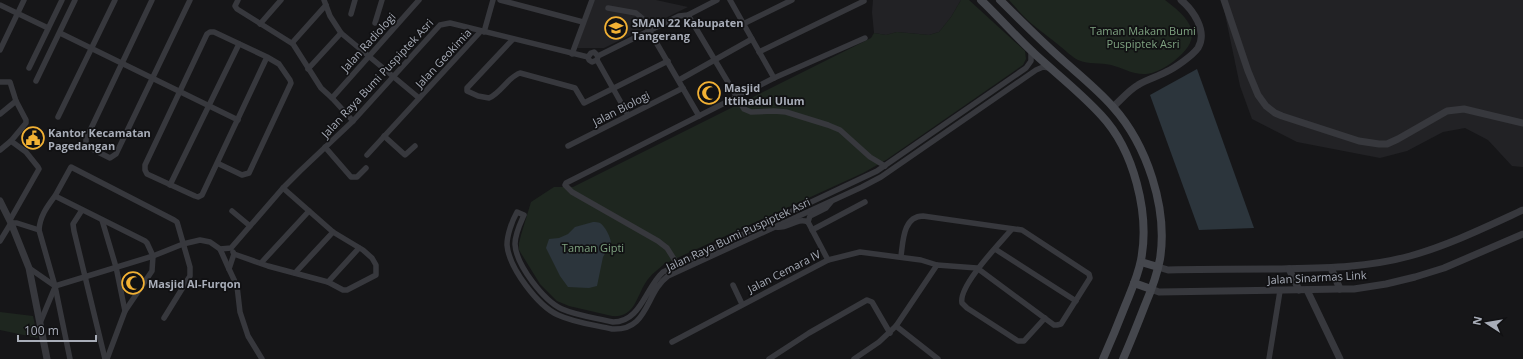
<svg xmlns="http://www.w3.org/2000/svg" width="1523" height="359" font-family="'Open Sans',sans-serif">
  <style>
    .built { fill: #222225 }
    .green { fill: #1e261f }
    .water { fill: #2c353c }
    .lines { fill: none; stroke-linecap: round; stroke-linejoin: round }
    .minor { stroke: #37383d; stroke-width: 5.5 }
    .tertiary { stroke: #37383d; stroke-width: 7 }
    .secondary { stroke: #45474d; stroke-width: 8 }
    .labels { text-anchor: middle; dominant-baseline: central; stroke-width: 3.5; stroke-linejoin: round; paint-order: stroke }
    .poi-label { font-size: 11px; font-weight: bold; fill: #a8adb8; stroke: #111113; text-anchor: start }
    .park-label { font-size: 11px; fill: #7fa381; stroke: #111113 }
    .street-label { font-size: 11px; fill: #a8adb8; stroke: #111113 }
  </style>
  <rect width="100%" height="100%" fill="#161618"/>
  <g class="built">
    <polygon points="594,0 656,0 688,7 604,48 577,48"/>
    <polygon points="873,0 961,0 951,17 939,32 929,35 897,32 886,35 874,33 872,12"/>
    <polygon points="1222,0 1523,0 1523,167 1512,166 1488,140 1465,128 1443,132 1407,151 1380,158 1297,142 1252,119 1240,86"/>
  </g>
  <g class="green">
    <path d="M 961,0 L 969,0 L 1025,51 L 1026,59 L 1023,65 L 886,160 L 863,173 L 664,264 C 658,270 651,274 646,282 C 636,297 635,318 612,316 L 569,306 L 557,301 L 540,284 L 519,250 L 519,243 L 521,235 L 531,202 L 554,187 L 573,187 L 871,38 L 874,33 L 886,35 L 897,32 L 929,35 L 939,32 L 951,17 Z"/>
    <path d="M 1009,0 L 1165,0 C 1192,20 1205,37 1174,61 C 1166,67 1156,73 1146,74 C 1133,75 1123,68 1111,65 C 1100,62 1089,65 1078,60 C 1072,57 1066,51 1061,47 C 1052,39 1041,32 1032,24 C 1024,17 1016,8 1009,0 Z"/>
    <polygon points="0,312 33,316 38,338 0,330"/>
  </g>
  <g class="water">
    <polygon points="1197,69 1254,228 1199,230 1150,95"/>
    <path d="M 593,222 C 596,222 598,222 600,223 C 605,226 611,238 611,243 L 603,257 L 597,286 L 589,288 L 568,287 L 560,276 L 546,248 L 549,239 L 559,238 L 568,234 L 575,227 Z"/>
  </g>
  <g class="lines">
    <g class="minor">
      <polyline points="152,0 86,139 86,145 88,147 110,158 116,154 190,0"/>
      <polyline points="238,0 235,6 237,9 293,44 321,88 332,98 353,121"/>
      <polyline points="324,0 330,16 341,33 419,98"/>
      <polyline points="500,0 583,22"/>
      <polyline points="730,0 774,78"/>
      <polyline points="0,5 48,28"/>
      <polyline points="608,8 636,13 642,18 699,116"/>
      <polyline points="351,14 355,0"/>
      <polyline points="688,15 744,109 751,112 774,111 786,112 828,125 840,130 870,157 885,166"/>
      <polyline points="375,23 382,0"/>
      <polyline points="260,24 281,0"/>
      <polyline points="743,24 792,0"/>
      <polyline points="484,32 493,0"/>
      <polyline points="60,33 238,120"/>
      <path d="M 513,39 L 467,88 L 467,91 L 478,96 L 489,98 C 501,93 508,77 520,73 L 575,88 L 584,103 L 668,61"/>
      <polyline points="292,43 326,5"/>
      <polyline points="0,50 24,0"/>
      <path d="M 1031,51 L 1031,61 L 1026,68 L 877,171 L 663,272 C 645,288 641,322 613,322 C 597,318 578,316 562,309 C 544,301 516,265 515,244 C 515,234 520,224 524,215 L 517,212 C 512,221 507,235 507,245 C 509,268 538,306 558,315 C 575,323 595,325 612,329 C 649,331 645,293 668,276 L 862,187 L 881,177 L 1036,70 L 1043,67 L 1050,68"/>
      <polyline points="759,52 864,1"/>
      <polyline points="572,54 592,0"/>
      <polyline points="598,56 594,52 591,53 588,57 589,60 592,62 597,60 598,56 679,16 688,15 717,0"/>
      <polyline points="597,60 628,115"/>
      <polyline points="29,68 62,0"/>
      <polyline points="308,69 341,33"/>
      <polyline points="679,80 752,39"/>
      <polyline points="36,81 75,0"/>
      <polyline points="0,82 10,82 16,101 0,114"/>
      <polyline points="332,98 419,0"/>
      <polyline points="58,117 115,0"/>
      <polyline points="384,136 405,155 415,146"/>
      <polyline points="11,141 26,123 26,120 16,101"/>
      <polyline points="568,146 683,88"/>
      <polyline points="325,147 351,177 357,177 366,168"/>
      <polyline points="0,150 11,141 26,152 38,167 39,169 10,220"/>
      <polyline points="367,155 481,31"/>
      <polyline points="217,163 242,175 249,173 291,83 290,80 279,64 267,57 214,32 210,32 207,34 145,165 145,170 147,174 195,196 198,197 202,195 267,57"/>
      <polyline points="170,185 239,44"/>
      <polyline points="55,196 71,167 174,220 177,222 190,267 190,276 164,318"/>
      <polyline points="82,210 73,224 74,231 105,359"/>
      <polyline points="232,211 250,226"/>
      <polyline points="102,220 116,267 125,311"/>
      <polyline points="808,222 828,260"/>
      <path d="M 776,227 C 788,229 797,217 808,222 L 810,216 L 826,208 L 831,202"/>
      <path d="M 1012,229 C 1001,242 958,286 962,303 L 967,308 L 1018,341 L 1024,341 L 1045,318"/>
      <polyline points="812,230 865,202"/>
      <polyline points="0,241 11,223 17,223 39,230"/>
      <polyline points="220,249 231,248 283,188 300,171 353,121 440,25 450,23 588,57"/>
      <polyline points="995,249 1076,301"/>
      <polyline points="234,254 268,266 328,282 343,290 347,290 376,275 376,265 372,258 363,250 333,232 283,188"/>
      <polyline points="261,263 309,211"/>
      <polyline points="679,267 667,248 658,241 572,192 565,185 566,183 774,78 865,38"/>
      <polyline points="29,268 55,286"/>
      <polyline points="229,269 234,254 233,252"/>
      <polyline points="295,273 333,232"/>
      <polyline points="328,282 359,248"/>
      <polyline points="733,285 742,304"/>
      <polyline points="55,286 153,256 183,244 200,240 210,242 220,249 229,269 237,286 240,312 248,336 262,359"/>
      <polyline points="40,323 55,287"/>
      <polyline points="896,326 938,359"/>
      <polyline points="672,342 828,260 860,252 921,260 937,265"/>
      <path d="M 70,359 L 55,286 L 39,230 C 40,216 47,207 55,196 L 145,241 L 147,243 L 153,256 L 152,271 L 125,311 L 107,359"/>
      <polyline points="769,359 809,333 867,300 872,302 890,333"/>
      <path d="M 854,359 L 879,342 L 896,326 L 937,265 L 977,268 L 1054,325 L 1057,325 L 1061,324 L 1090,278 L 1089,274 L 1022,230 L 923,216 C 903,216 903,242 901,256"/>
      <polyline points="1269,359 1280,291"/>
    </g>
    <g class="tertiary">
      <polyline points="1224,0 1248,71 1258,95 1266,106 1275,113 1282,116 1359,141 1379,144 1387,144 1398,139 1447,111 1464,109 1523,123"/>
      <path d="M 1113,107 C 1121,100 1129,90 1138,85 C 1147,79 1157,77 1166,72 C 1175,68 1192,56 1198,48 C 1208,31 1193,10 1181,0"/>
      <polyline points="0,201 11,223 29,268 47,359"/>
      <path d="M 1158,267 L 1168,270 C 1204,269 1241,269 1277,269 C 1322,268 1367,268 1410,256 C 1449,245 1486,227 1523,210"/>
      <polyline points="1331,268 1340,289"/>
      <polyline points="1289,269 1299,290"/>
      <polyline points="1151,289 1159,292 1340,289 1354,289 1386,284 1415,277 1444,268 1523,234"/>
      <polyline points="1307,290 1340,359"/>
    </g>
    <g class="secondary">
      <path d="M 981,0 C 1000,18 1017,38 1037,56 C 1058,75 1082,94 1101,115 C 1134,150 1150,214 1141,260 C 1138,276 1131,291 1125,306 C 1118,324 1111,341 1103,359"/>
      <path d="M 1000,0 C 1022,22 1043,43 1066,63 C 1082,77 1099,91 1113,107 C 1147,145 1168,208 1160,259 C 1157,275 1151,291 1145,305 C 1138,323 1131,341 1123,359"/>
      <polyline points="1141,262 1158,267"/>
      <polyline points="1134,283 1151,289"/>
    </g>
  </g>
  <defs>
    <g id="school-ring" transform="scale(1.15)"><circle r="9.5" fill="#111113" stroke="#f2b134" stroke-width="1.5"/><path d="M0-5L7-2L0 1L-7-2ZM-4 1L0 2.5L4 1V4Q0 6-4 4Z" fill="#f2b134"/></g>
    <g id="mosque-ring" transform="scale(1.15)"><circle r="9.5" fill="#111113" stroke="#f2b134" stroke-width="1.5"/><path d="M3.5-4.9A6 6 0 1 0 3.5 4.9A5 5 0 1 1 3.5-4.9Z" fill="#f2b134"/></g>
    <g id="civic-ring" transform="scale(1.15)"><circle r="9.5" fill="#111113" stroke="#f2b134" stroke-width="1.5"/><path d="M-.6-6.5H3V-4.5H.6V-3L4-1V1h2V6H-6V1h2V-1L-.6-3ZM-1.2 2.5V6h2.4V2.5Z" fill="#f2b134"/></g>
  </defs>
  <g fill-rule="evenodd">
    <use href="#school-ring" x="616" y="28"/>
    <use href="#mosque-ring" x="709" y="93"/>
    <use href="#civic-ring" x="33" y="138"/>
    <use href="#mosque-ring" x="133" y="283"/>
  </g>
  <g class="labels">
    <g class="poi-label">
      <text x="632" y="22">SMAN 22 Kabupaten<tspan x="632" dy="13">Tangerang</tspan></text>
      <text x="724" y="87">Masjid<tspan x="724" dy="13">Ittihadul Ulum</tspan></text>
      <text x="48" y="132">Kantor Kecamatan<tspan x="48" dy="13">Pagedangan</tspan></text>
      <text x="148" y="283">Masjid Al-Furqon</text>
    </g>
    <g class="park-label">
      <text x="1143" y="30">Taman Makam Bumi<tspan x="1143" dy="13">Puspiptek Asri</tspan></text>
      <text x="593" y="247">Taman Gipti</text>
    </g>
    <g class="street-label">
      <text transform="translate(368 42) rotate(-48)">Jalan Radiologi</text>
      <text transform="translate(443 58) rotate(-47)">Jalan Geokimia</text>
      <text transform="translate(377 78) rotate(-47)">Jalan Raya Bumi Puspiptek Asri</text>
      <text transform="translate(621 108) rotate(-27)">Jalan Biologi</text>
      <text transform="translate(738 234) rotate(-25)">Jalan Raya Bumi Puspiptek Asri</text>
      <text transform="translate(784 271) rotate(-27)">Jalan Cemara IV</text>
      <text transform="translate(1317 277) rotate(-3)">Jalan Sinarmas Link</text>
    </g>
  </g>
  <g transform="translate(1487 323) rotate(282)" stroke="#111113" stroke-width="3" paint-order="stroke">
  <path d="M0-3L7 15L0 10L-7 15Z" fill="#a8adb8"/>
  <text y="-6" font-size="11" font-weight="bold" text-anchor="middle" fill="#a8adb8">N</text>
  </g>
  <path d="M18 335v6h78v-6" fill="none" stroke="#a8adb8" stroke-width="2"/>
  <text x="24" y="335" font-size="12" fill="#a8adb8" stroke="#111113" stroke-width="3" paint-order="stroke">100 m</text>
</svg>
